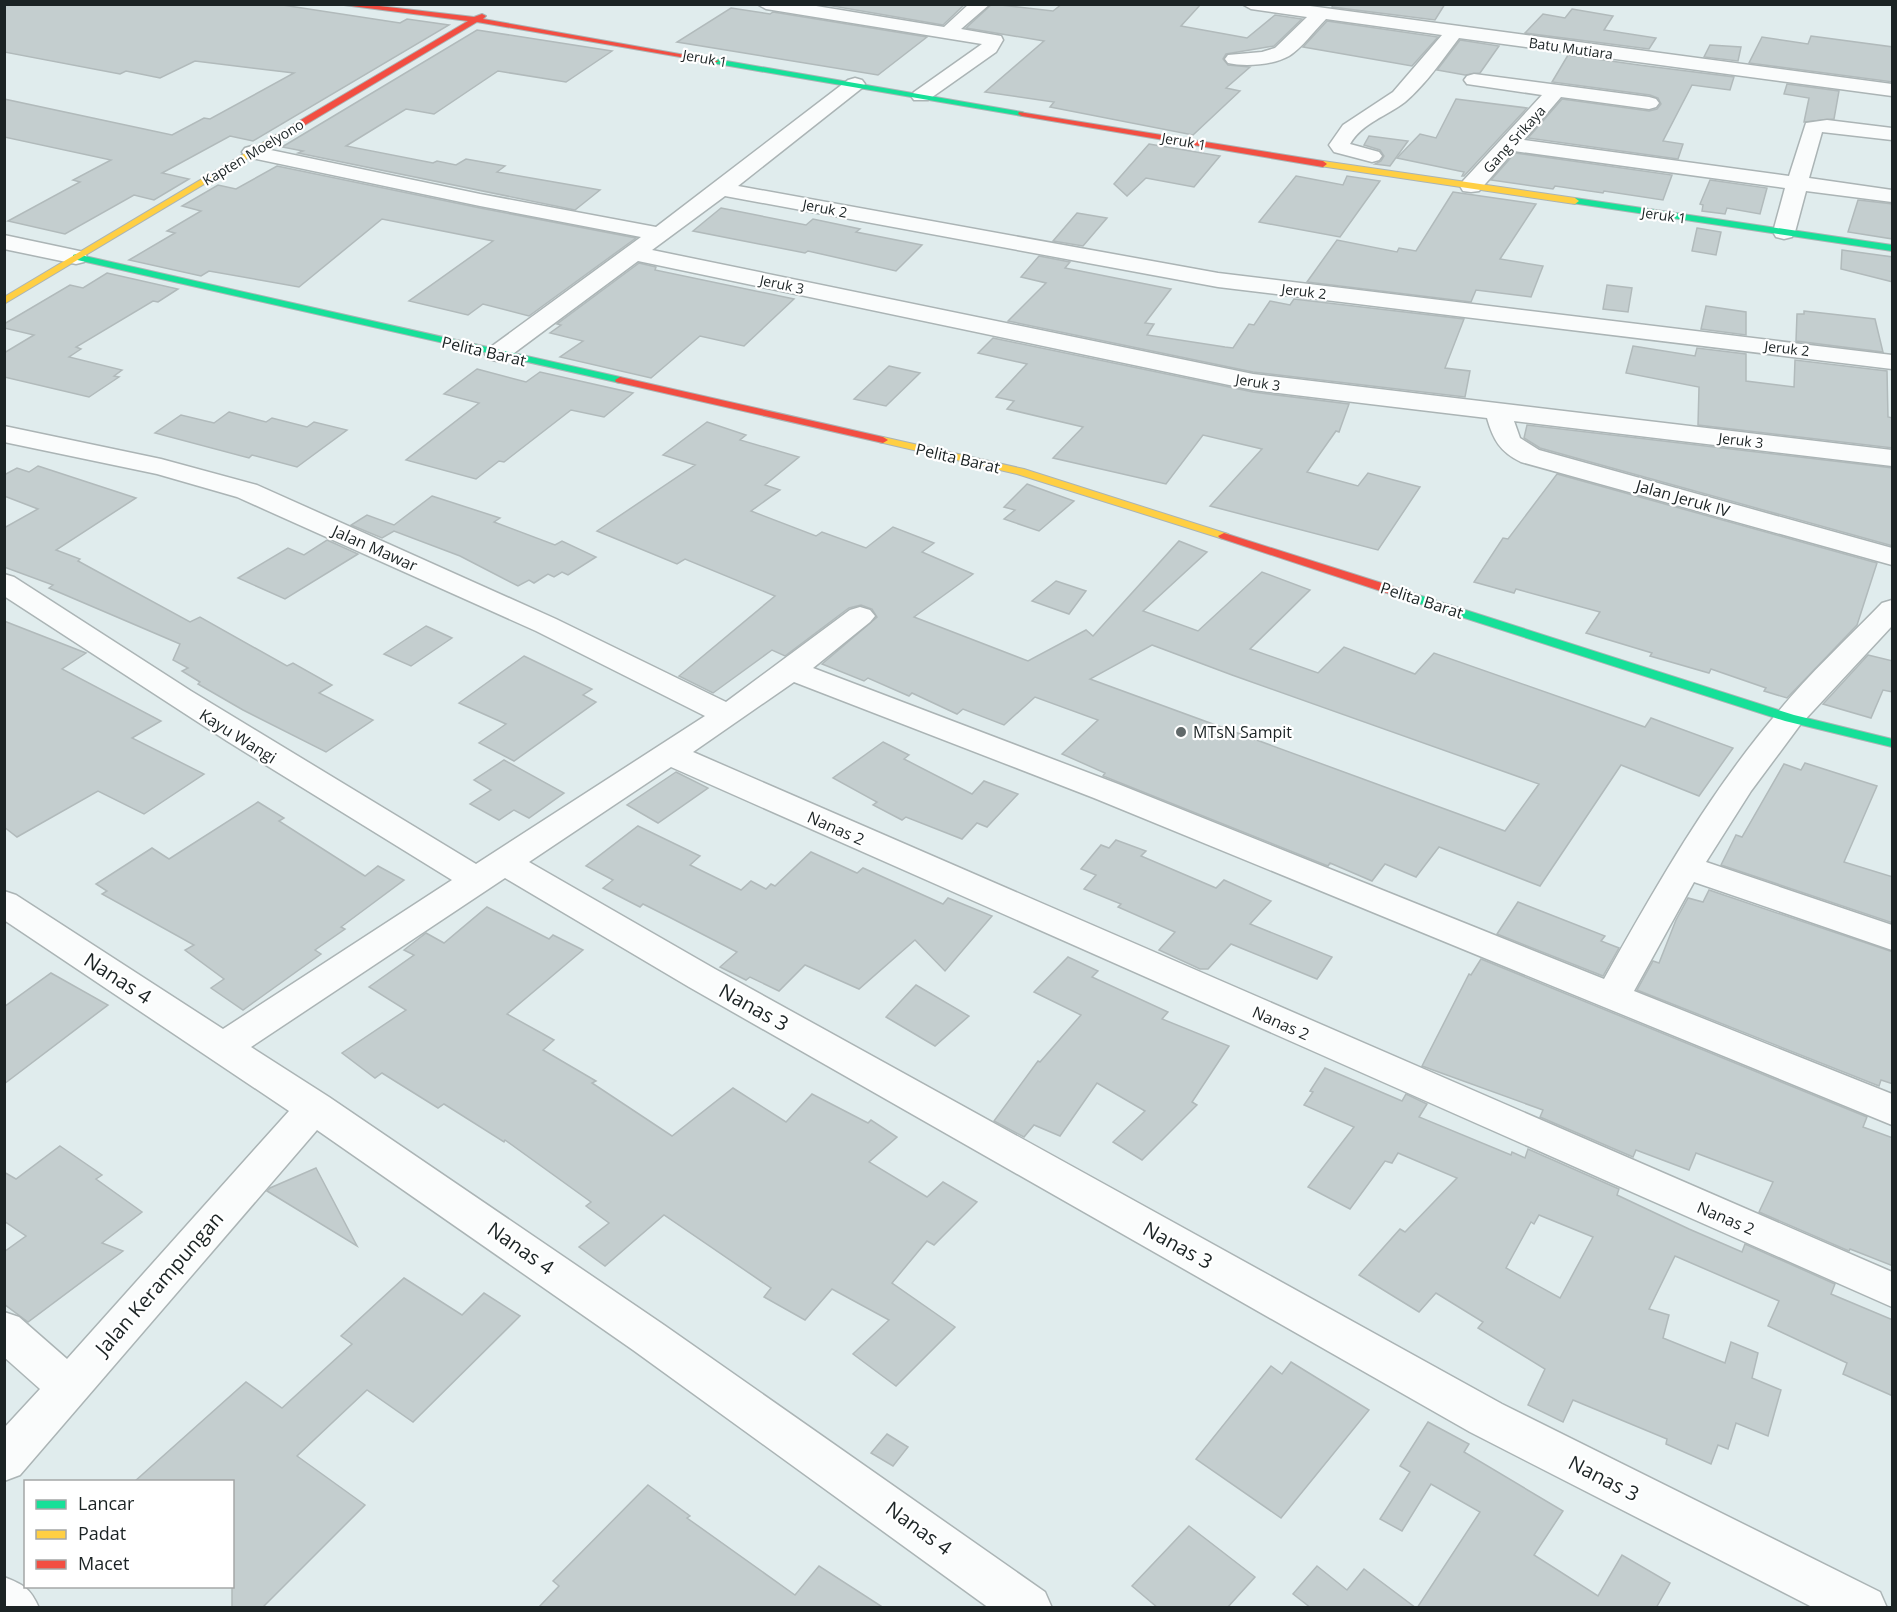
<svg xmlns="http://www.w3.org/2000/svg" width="1897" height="1612" font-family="'Open Sans',sans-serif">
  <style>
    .building { fill: #c4cecf; stroke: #b1babb; stroke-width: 1.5; fill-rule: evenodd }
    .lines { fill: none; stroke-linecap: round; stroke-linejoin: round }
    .street-casing { stroke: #abb4b5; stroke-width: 3 }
    .fast-casing { stroke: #abb4b5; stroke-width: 2 }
    .slow-casing { stroke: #abb4b5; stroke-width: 2 }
    .jam-casing { stroke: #abb4b5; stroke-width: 2 }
    .street { fill: #fafcfc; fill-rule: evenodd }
    .fast { fill: #16e098; fill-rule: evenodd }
    .slow { fill: #ffcf43; fill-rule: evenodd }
    .jam { fill: #f24e42; fill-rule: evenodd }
    .poi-dot { fill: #60696a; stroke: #fff; stroke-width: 2 }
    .labels { text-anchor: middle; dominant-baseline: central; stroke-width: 4.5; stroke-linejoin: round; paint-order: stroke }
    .far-street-label { font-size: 14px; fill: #1b2324; stroke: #fff }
    .street-label { font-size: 16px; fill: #1b2324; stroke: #fff }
    .poi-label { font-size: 16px; fill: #1b2324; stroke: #fff; text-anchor: start }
    .near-street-label { font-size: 20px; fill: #1b2324; stroke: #fff }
  </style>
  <rect width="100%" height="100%" fill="#e0eced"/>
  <g class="building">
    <polygon points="4,4 276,4 400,23 407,19 449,25 253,141 230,136 162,173 189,179 154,200 134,195 65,234 8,221 80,182 73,180 111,160 4,137 4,99 172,135 204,118 210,119 294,73 195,61 160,78 126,71 120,74 4,52"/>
    <polygon points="821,4 965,4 943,25"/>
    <polygon points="992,4 1053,11 1062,4 1201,4 1181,26 1247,38 1275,15 1302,19 1274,46 1226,54 1223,59 1228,65 1250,67 1226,88 1240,91 1193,135 1050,107 1054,102 985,92 1044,41 966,28"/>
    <polygon points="1333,4 1445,4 1435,20 1332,7"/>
    <polygon points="731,8 770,14 773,12 927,37 878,75 677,42"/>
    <polygon points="1572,9 1613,16 1604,30 1656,38 1649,49 1525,33 1543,14 1565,18"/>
    <polygon points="1327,21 1438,37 1412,66 1303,47"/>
    <polygon points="477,30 612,51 566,82 498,71 434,114 406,109 346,146 433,163 437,161 456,165 466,159 505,166 497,172 600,190 575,210 298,153 303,151 282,147"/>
    <polygon points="1811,36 1893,47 1893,82 1749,63 1762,37 1808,44"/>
    <polygon points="1460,40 1499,46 1480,73 1465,75 1437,70"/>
    <polygon points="1710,45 1741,47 1738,61 1704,57"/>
    <polygon points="1568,55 1639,65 1734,77 1730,90 1692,85 1663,141 1683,144 1678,159 1528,138 1562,99 1649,111 1657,109 1661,104 1658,98 1650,95 1552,82"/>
    <polygon points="1787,84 1839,91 1834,119 1804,122 1809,98 1784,94"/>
    <polygon points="1456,99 1527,108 1464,176 1462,176 1464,172 1397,158 1420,134 1436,138"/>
    <polygon points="1369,136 1408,141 1390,166 1375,164 1381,161 1384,156 1380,150 1364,145"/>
    <polygon points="1149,144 1220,156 1194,187 1146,178 1127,196 1114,184"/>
    <polygon points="1515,153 1672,175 1663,200 1604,191 1603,193 1555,186 1553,189 1491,180"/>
    <polygon points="277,166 480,208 636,238 529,316 483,304 468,315 409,301 493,241 382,219 299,287 209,271 201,276 129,260 175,233 167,231 201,211 182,206 218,185 236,189"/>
    <polygon points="1296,176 1343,185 1347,176 1380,181 1340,237 1259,222"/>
    <polygon points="1710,180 1767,188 1760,214 1727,208 1725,214 1702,211 1703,205 1700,204"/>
    <polygon points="1453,192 1536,204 1500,259 1543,266 1531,297 1476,290 1471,302 1307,282 1337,240 1397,252 1399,248 1416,251"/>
    <polygon points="1858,200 1893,204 1893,239 1848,232"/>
    <polygon points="721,208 806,225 813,219 860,229 856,232 922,245 896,271 808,251 805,253 693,231"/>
    <polygon points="1077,213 1107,218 1083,246 1053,241"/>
    <polygon points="1697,228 1721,232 1716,255 1692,251"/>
    <polygon points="1842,250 1893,257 1893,282 1841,269"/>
    <polygon points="1039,256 1070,262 1065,268 1171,289 1145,323 1154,324 1147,335 1225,347 1233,348 1249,324 1254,325 1270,301 1290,305 1294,299 1464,319 1445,368 1470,371 1465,397 1253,372 1008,321 1046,283 1021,277"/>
    <polygon points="639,263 656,267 655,270 794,299 744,346 700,336 651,378 560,357 583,341 550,333 561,325 557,324"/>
    <polygon points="107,273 178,289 158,302 153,301 76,347 81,349 69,357 122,370 114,376 119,377 89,397 4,377 4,353 34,335 4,328 4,324 70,285 83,288"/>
    <polygon points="1607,285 1632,288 1628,312 1603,309"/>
    <polygon points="1706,306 1746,312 1746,335 1701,329"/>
    <polygon points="1804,311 1875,319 1883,352 1796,341 1797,314 1804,314"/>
    <polygon points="993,338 1253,392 1349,404 1339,432 1336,431 1307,472 1358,486 1368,473 1420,487 1378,550 1210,506 1262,449 1203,435 1166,484 1053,458 1083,427 1007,409 1014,401 996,397 1027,364 978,353"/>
    <polygon points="1633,346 1695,356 1697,348 1746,354 1746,381 1794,387 1795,360 1887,371 1888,417 1893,418 1893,448 1698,425 1699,387 1626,373"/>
    <polygon points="889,366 920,373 886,406 854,399"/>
    <polygon points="477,369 526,382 540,372 633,393 604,417 571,410 504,462 499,461 476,479 406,460 479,403 444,394"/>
    <polygon points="229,412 266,422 272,418 307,427 314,422 347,430 297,467 252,455 249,458 155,433 181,415 214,423"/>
    <path d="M 707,422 L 746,435 L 740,440 L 799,457 L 765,485 L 780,490 L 751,511 L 816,536 L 822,532 L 866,548 L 893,527 L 934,543 L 922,552 L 973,574 L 914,617 L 1028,661 L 1086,630 L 1093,636 L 1179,541 L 1207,552 L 1143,611 L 1198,631 L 1262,572 L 1310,590 L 1250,649 L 1318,673 L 1344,647 L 1415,674 L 1434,653 L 1645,727 L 1651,718 L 1733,748 L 1699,796 L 1621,765 L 1540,886 L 1439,847 L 1416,877 L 1385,864 L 1372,881 L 1330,863 L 1328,866 L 1103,776 L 1105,773 L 1062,754 L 1098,720 L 1035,697 L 1004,725 L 963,709 L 957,714 L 912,693 L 909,696 L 868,678 L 864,681 L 822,664 L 877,617 L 872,609 L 861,605 L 849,608 L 785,656 L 772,650 L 713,693 L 679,676 L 775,596 L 685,559 L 677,564 L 597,531 L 695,465 L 663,455 ZM 1152,645 L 1232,675 L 1539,784 L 1505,831 L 1090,679 Z"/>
    <polygon points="1527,425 1893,468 1893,546 1540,448 1524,438"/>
    <polygon points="38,466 136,498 56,550 80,559 78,561 190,622 200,617 287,666 293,663 332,685 319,693 373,720 326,752 243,710 198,684 200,682 182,671 188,668 173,660 180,644 49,588 53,585 4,567 4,528 38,509 4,496 4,475 17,468 29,472"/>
    <polygon points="1557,474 1877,563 1857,625 1787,698 1764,691 1766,688 1711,669 1709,673 1650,656 1652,653 1586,633 1600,612 1516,589 1514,593 1474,582 1503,538 1508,539"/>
    <polygon points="1027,484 1074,501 1039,531 1004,519 1015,510 1004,507"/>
    <polygon points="432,496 500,518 494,522 555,545 562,541 596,557 568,575 562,572 554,577 548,574 534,583 529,580 518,586 460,556 394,531 382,538 351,525 367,515 394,525"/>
    <polygon points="327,540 358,554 285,599 238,578 288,548 304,555"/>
    <polygon points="1056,581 1086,591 1069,614 1032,601"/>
    <polygon points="4,621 86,653 62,669 161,721 132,738 204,774 144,814 98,791 17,837 4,827"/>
    <polygon points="426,626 452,638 411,666 384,654"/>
    <polygon points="1868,655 1893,661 1893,692 1883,690 1871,718 1823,704"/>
    <polygon points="524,656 592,689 583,695 596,702 514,761 479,743 506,724 459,703"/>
    <polygon points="883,742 909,755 904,759 972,794 984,781 1018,794 987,827 977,823 962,839 906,817 902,820 873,805 877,802 833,778"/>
    <polygon points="504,760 564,793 529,818 514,810 499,820 470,804 491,790 474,780"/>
    <polygon points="1805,763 1877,786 1844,862 1893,877 1893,923 1721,865 1736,835 1742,837 1784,764 1801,770"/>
    <polygon points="676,772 708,788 658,823 627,805"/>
    <polygon points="258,802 284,818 279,821 365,876 378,866 404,880 341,927 345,929 315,950 321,954 243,1010 211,988 224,979 185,950 194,945 102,894 107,891 96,884 152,848 169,859"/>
    <polygon points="638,826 700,856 690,865 741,890 751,881 766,889 771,884 775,886 811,852 857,873 863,868 943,904 948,898 992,916 945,971 915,940 859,989 805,965 779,991 750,977 746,980 720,967 737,952 671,918 643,904 640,907 603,888 613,880 586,866"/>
    <polygon points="1116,840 1146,851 1141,856 1216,888 1224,880 1271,901 1250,924 1332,957 1317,979 1231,944 1208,969 1200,969 1159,950 1175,932 1118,907 1121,904 1084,889 1096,875 1081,869 1101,845 1109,848"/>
    <polygon points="1709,890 1893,952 1893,1084 1881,1080 1879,1086 1637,990 1653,961 1659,963 1676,920 1688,898 1703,902"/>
    <polygon points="1518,902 1605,936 1601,941 1619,948 1603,976 1497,934"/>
    <polygon points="487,907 549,939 553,935 583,950 507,1014 554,1040 543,1050 596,1081 592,1083 672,1136 733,1088 786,1122 812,1094 868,1123 871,1120 897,1137 869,1162 927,1197 943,1182 977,1202 934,1245 927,1241 892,1283 955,1327 896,1386 853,1354 889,1320 832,1289 805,1320 764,1297 771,1288 664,1215 605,1266 579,1247 609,1223 586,1206 591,1202 505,1140 504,1142 444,1104 438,1108 382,1073 375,1078 342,1053 406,1010 369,987 414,955 404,950 426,933 444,943"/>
    <polygon points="1068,957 1098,971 1092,977 1168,1012 1162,1019 1229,1046 1192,1102 1197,1105 1142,1160 1113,1142 1145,1111 1097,1083 1060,1136 1034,1125 1024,1137 994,1121 1038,1061 1040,1062 1081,1015 1034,992"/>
    <polygon points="1481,959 1867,1117 1863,1127 1893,1138 1893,1266 1850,1249 1849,1251 1759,1212 1773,1182 1696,1153 1689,1170 1636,1150 1633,1157 1540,1117 1543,1110 1422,1066 1469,974 1471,975"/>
    <polygon points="51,973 108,1005 4,1084 4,1007"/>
    <polygon points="916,985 969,1016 935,1046 886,1017"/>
    <path d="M 1325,1068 L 1402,1101 L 1406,1094 L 1427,1104 L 1419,1117 L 1511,1155 L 1512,1152 L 1525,1158 L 1528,1149 L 1619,1189 L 1617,1195 L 1689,1229 L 1742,1252 L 1745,1244 L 1835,1284 L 1831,1294 L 1893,1320 L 1893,1396 L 1843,1374 L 1847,1363 L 1768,1326 L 1779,1301 L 1675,1256 L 1649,1309 L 1669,1315 L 1663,1338 L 1725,1363 L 1731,1342 L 1758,1353 L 1752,1378 L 1781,1390 L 1768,1436 L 1736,1423 L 1728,1449 L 1718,1445 L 1711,1464 L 1666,1444 L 1667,1439 L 1573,1400 L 1563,1422 L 1528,1405 L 1545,1369 L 1478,1328 L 1483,1322 L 1436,1293 L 1419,1312 L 1359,1275 L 1400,1229 L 1405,1232 L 1457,1178 L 1398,1153 L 1392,1163 L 1385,1161 L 1350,1209 L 1308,1187 L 1354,1127 L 1304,1105 L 1313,1092 L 1310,1091 ZM 1539,1215 L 1593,1237 L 1560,1298 L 1506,1268 L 1531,1222 L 1534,1224 Z"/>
    <polygon points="60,1146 102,1175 96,1179 142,1212 102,1243 123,1251 28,1322 4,1304 4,1252 26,1236 4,1221 4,1172 16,1179"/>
    <polygon points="316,1168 357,1246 267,1191 270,1188"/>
    <polygon points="404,1278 462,1315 484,1293 520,1316 413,1422 367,1390 297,1456 365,1505 262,1608 232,1608 232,1482 134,1482 246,1382 282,1408 352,1344 341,1336"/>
    <polygon points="1291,1362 1369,1410 1281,1518 1196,1459 1271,1366 1282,1374"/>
    <polygon points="1428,1422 1469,1444 1464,1452 1563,1511 1534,1555 1598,1596 1622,1555 1670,1583 1656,1608 1417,1608 1480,1512 1431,1484 1402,1531 1380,1519 1410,1472 1400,1466"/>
    <polygon points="887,1434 908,1447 893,1466 871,1453"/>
    <polygon points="648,1485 690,1516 687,1518 795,1595 819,1566 884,1608 538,1608 559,1586 553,1581"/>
    <polygon points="1189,1526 1255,1577 1227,1608 1158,1608 1132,1586"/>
    <polygon points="1317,1566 1347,1590 1364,1569 1416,1608 1311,1608 1293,1594"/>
  </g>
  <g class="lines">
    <g class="street-casing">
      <g id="street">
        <polygon points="757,4 804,4 944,27 969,4 990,4 961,29 1001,36 1003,40 996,52 928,100 914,100 911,96 914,92 982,44 766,9"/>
        <path d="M 1242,4 L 1295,4 L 1892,84 L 1892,96 L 1459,38 C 1443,59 1426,84 1405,102 C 1387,116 1362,123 1350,144 L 1379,152 L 1382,156 L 1379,160 L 1372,162 L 1334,152 L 1329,145 L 1343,125 L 1393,92 L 1442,35 L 1326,19 C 1314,31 1302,48 1289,56 C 1273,65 1245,67 1228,63 L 1225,59 L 1228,55 L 1262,52 L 1275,48 L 1307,17 L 1251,9 Z"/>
        <polygon points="1474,74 1649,97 1656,99 1659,103 1656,107 1649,109 1561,97 1524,140 1789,176 1806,123 1827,120 1892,128 1892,140 1822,132 1809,178 1892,190 1892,202 1806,191 1795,232 1792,237 1784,239 1776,237 1773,232 1785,188 1514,151 1479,191 1471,192 1463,191 1460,186 1463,181 1542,95 1467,84 1464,80 1467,76"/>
        <path d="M 855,78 L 862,80 L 865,84 L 862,88 L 738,186 L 1218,273 L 1892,355 L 1892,369 L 1218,287 L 725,196 L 652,250 L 1253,374 L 1892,450 L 1892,466 L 1514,421 L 1520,438 L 1539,450 L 1892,548 L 1892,565 L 1521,462 C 1500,452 1493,439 1487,418 L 1253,390 L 638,261 L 506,359 L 497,361 L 488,359 L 485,354 L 488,349 L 641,237 L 480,206 L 252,158 L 245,156 L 242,152 L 245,148 L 252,146 L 480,194 L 656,227 L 848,80 Z"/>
        <polygon points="4,235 84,252 87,257 84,262 76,264 4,249"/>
        <path d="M 4,426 L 161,459 L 257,485 L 556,619 L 726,702 L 850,610 L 860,607 L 870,610 L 875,616 L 870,622 L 813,668 L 1118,784 L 1604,979 C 1656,886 1709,793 1778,712 C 1810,673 1847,639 1882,603 L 1892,600 L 1892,626 L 1800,725 L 1751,791 L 1706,862 L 1892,925 L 1892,950 L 1694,882 L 1634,991 L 1892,1094 L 1892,1125 L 1094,798 L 794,682 L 693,752 L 1892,1272 L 1892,1307 L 671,767 L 529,862 L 715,969 L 1502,1404 L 1880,1592 L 1887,1608 L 1814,1608 L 1470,1432 L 689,987 L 505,878 L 251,1047 L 329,1097 L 664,1325 L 1045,1592 L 1052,1608 L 989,1608 L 633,1350 L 317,1130 L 20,1475 L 4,1481 L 4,1428 L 40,1389 L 4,1357 L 4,1312 L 19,1317 L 67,1359 L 289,1111 L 4,920 L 4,891 L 16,895 L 223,1029 L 452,880 L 227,741 L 4,596 L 4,574 L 14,577 L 191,691 L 476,864 L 705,716 L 536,631 L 237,497 L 157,474 L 4,442 Z"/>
        <path d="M 4,1577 C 24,1585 30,1588 39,1608 L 4,1608 Z"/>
      </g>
    </g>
    <g class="fast-casing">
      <g id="fast">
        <polygon points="715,59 1022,112 1026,114 1022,116 712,63 711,61"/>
        <polygon points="1575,198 1892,245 1892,251 1572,203 1572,199"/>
        <polygon points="76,254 620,377 625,380 620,383 73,259 73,255"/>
        <polygon points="1406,591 1794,715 1892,739 1892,747 1785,721 1402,598 1400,595"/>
      </g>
    </g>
    <g class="slow-casing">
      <g id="slow">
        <polygon points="289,127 296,129 4,304 4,297"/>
        <polygon points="1323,161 1575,198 1579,201 1575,204 1320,166 1320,162"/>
        <polygon points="883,437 1024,469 1228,534 1230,536 1224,539 1220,538 1017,474 879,442 878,440"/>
      </g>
    </g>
    <g class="jam-casing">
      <g id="jam">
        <polygon points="336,4 362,4 474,17 482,14 486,16 483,19 719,61 715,63 477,22 295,131 289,131 289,127 468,21"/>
        <polygon points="1019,112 1323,161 1327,164 1323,167 1022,116 1018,114"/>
        <polygon points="620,377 883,437 888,440 883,443 616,382 615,380"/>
        <polygon points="1224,533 1410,592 1412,595 1410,598 1402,598 1220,538 1218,536"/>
      </g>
    </g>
    <use href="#street" class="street"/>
    <use href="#fast" class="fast"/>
    <use href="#slow" class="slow"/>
    <use href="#jam" class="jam"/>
  </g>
  <circle class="poi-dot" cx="1181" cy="732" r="6"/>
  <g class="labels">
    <g class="far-street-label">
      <text transform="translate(1571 48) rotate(8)">Batu Mutiara</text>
      <text transform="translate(705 58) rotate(10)">Jeruk 1</text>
      <text transform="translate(1514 139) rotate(-48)">Gang Srikaya</text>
      <text transform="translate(1184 141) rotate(10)">Jeruk 1</text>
      <text transform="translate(253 152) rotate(-31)">Kapten Moelyono</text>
      <text transform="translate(825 208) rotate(11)">Jeruk 2</text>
      <text transform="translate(1664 215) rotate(8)">Jeruk 1</text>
      <text transform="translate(782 284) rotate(12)">Jeruk 3</text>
      <text transform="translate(1304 291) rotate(7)">Jeruk 2</text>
      <text transform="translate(1787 348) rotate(7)">Jeruk 2</text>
      <text transform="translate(1258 382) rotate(9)">Jeruk 3</text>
      <text transform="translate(1741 440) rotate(7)">Jeruk 3</text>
    </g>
    <g class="street-label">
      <text transform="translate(484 351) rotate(13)">Pelita Barat</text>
      <text transform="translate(958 458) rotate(13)">Pelita Barat</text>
      <text transform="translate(1683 498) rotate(16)">Jalan Jeruk IV</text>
      <text transform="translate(375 548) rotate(24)">Jalan Mawar</text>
      <text transform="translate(1422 600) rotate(18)">Pelita Barat</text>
      <text transform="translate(238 736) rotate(32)">Kayu Wangi</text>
      <text transform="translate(836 828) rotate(24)">Nanas 2</text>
      <text transform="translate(1281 1023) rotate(24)">Nanas 2</text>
      <text transform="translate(1726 1218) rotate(23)">Nanas 2</text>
    </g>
    <g class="poi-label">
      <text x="1193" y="732">MTsN Sampit</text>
    </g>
    <g class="near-street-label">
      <text transform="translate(118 978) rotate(33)">Nanas 4</text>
      <text transform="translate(754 1007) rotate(29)">Nanas 3</text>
      <text transform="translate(1178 1245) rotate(29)">Nanas 3</text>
      <text transform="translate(521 1248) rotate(35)">Nanas 4</text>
      <text transform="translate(159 1283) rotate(-49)">Jalan Kerampungan</text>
      <text transform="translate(1604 1478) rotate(27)">Nanas 3</text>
      <text transform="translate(919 1528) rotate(36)">Nanas 4</text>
    </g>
  </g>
  <rect width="1897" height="1612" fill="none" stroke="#1b2324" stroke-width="12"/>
  <rect x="24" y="1480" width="210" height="108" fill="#ffffff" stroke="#a4a7a7" stroke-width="1.5"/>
  <rect x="36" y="1500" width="30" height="9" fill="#16e098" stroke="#a4a7a7" stroke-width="1.5"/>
  <text x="78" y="1510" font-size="18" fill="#1b2324">Lancar</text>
  <rect x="36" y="1530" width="30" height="9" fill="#ffcf43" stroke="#a4a7a7" stroke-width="1.5"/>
  <text x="78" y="1540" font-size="18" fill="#1b2324">Padat</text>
  <rect x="36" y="1560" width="30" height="9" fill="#f24e42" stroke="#a4a7a7" stroke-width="1.5"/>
  <text x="78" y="1570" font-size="18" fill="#1b2324">Macet</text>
</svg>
